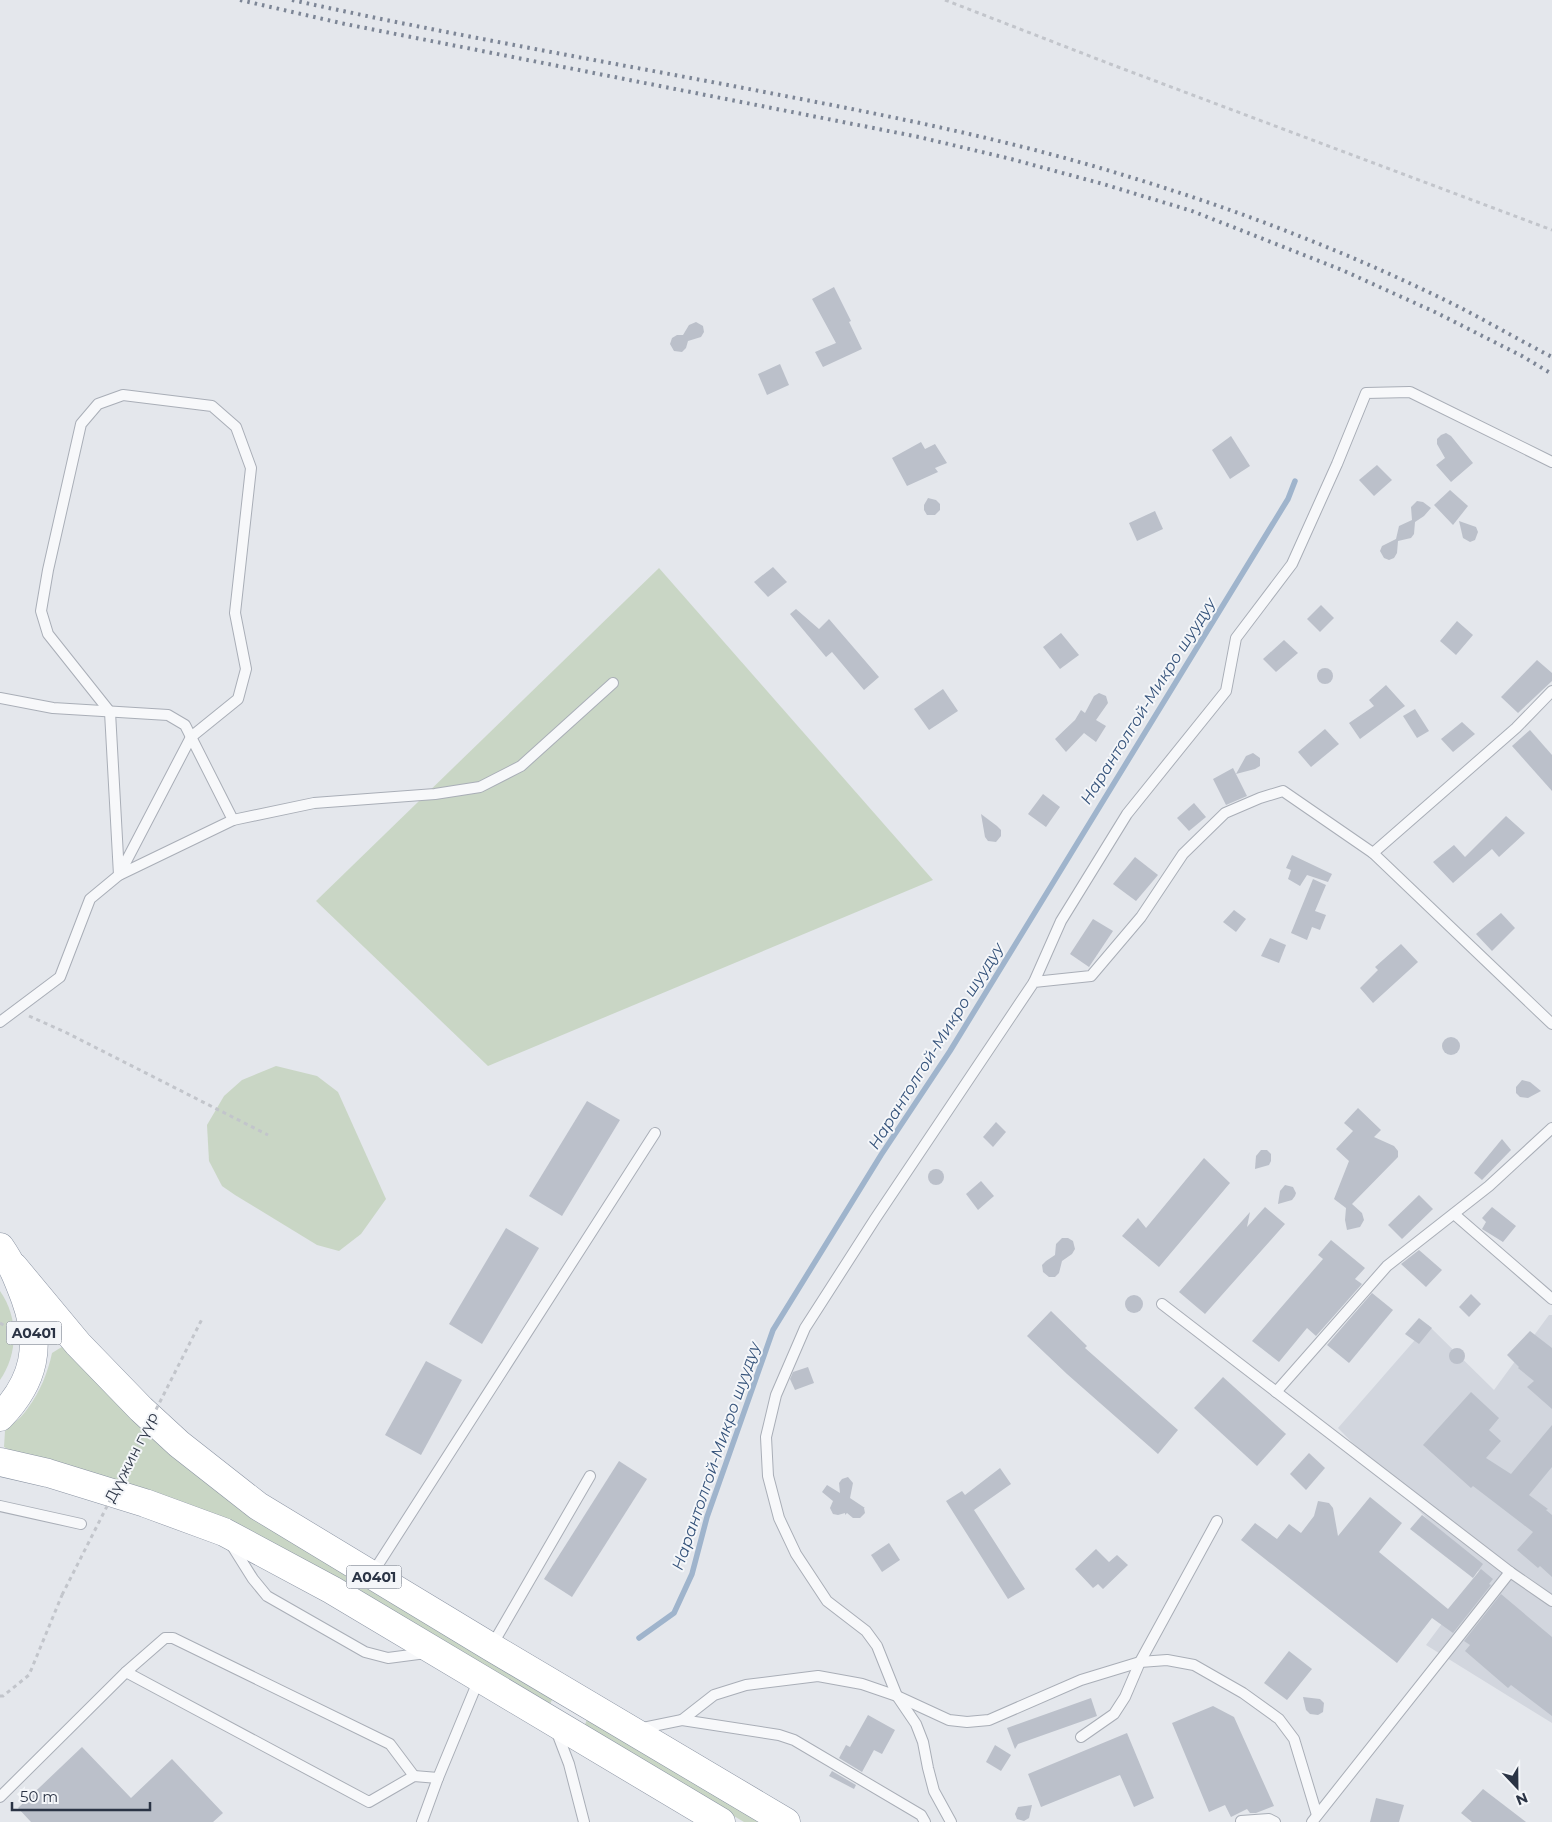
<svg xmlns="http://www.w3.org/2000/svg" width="1552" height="1822" font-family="Montserrat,sans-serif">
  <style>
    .built { fill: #d2d6de }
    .green { fill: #c9d6c5 }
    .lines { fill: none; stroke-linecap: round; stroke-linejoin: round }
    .stream { stroke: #9fb4cc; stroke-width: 5.5 }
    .building { fill: #bbc0ca }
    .lane-casing { stroke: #a9aeb7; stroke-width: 12 }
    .highway-casing { stroke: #8b94a3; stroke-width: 29 }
    .path { stroke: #c2c5cb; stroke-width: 3; stroke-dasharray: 4 4; stroke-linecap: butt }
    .lane { stroke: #f7f8fa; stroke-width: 10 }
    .highway { stroke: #fff; stroke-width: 28 }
    .rail { stroke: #7d8696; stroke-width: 4; stroke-dasharray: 2.5 5; stroke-linecap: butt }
    .path-bridge { stroke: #c2c5cb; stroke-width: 3; stroke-dasharray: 4 4; stroke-linecap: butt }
    .labels { text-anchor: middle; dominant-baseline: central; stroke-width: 4; stroke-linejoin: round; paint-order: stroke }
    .shield { fill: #f4f6f9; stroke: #676e7b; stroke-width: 1 }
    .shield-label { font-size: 14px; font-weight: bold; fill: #2b3445 }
    .street-label { font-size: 15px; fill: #2b3445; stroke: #f4f6f9 }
    .water-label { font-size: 16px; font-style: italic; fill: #34527a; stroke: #f4f6f9 }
  </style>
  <rect width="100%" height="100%" fill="#e4e7ec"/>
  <polygon class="built" points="1549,1315 1552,1315 1552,1723 1426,1645 1480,1573 1338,1428 1428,1325 1494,1390"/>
  <g class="green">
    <polygon points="659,568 933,880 488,1066 316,901"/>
    <polygon points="276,1066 317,1076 338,1092 386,1199 361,1234 339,1251 317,1245 235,1195 222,1186 209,1161 207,1125 224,1096 242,1080"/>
    <path d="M 0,1291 C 19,1318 18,1354 0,1380 Z"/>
    <path d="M 65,1345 L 248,1509 L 357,1583 L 554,1696 L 550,1704 L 283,1548 L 195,1508 L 18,1454 L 4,1447 L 5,1431 C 13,1424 22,1417 28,1408 C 40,1392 48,1372 52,1353 Z"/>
    <polygon points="588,1717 765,1822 744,1822 584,1727"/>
  </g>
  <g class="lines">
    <polyline class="stream" points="639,1638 674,1613 692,1574 707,1517 773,1330 881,1155 950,1051 1288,499 1295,481"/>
  </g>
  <g class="building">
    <polygon points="834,287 851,321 849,322 862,349 823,367 815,352 836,343 812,299"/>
    <polygon points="696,322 703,326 704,332 701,337 688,341 686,348 682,352 674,351 670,344 672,338 677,335 683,335 689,325"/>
    <polygon points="780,364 789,385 767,395 758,374"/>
    <polygon points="1446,433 1451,436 1473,463 1451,482 1436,465 1445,458 1437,444 1437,439 1441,435"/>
    <polygon points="1231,436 1250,466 1230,479 1212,450"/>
    <polygon points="921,442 925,449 935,444 947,463 935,468 938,472 907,486 892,458"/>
    <polygon points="1377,465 1392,480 1374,496 1359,480"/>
    <polygon points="1450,490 1468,506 1453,525 1434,505"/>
    <polygon points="928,498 936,500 940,504 940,510 935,515 927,515 924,510 924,505"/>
    <polygon points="1417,501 1423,502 1431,508 1424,516 1415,522 1414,534 1411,538 1398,541 1397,553 1394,558 1389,560 1384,558 1380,551 1382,546 1396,539 1399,526 1412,520 1411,507"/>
    <polygon points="1155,511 1163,529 1137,541 1129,523"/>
    <polygon points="1459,521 1476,527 1478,532 1475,540 1470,542 1463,538"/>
    <polygon points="773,567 787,582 768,597 754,582"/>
    <polygon points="1321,605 1334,618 1320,632 1307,619"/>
    <polygon points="796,609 819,629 829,619 879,677 864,690 832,652 826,657 790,614"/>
    <polygon points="1457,621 1473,635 1456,655 1440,641"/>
    <polygon points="1061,633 1079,655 1060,669 1043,647"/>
    <polygon points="1284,640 1298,653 1276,672 1263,659"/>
    <polygon points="1537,660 1552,673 1552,681 1518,713 1501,697"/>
    <circle cx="1325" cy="676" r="8"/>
    <polygon points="1386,685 1405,706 1360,739 1349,723 1374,706 1369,700"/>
    <polygon points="943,689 958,711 929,730 914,709"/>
    <polygon points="1099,693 1106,696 1108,703 1096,720 1106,726 1096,742 1084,733 1066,752 1055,739 1075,720 1081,710 1085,713 1094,696"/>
    <polygon points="1415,709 1429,731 1417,738 1403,716"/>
    <polygon points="1462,722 1475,734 1453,752 1441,739"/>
    <polygon points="1325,729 1339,744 1311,767 1298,752"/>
    <polygon points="1530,730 1552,755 1552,791 1512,746"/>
    <polygon points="1253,753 1260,758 1260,766 1255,769 1236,774 1247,796 1226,805 1213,779 1233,768 1236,774 1246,756"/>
    <polygon points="1043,794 1060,807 1046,827 1028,814"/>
    <polygon points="1194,803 1206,817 1189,831 1177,818"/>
    <polygon points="981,814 997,826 1001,830 1001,836 996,842 988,841 985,837"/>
    <polygon points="1506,816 1525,833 1499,857 1492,849 1453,883 1433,862 1454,845 1465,857"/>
    <polygon points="1292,855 1332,874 1328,882 1307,875 1300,886 1288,879 1291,870 1286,868"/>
    <polygon points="1135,857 1158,875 1136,901 1113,884"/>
    <polygon points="1313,879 1326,885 1315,911 1326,915 1320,930 1312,927 1307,940 1291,933"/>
    <polygon points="1234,910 1246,919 1236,932 1223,922"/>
    <polygon points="1501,913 1515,928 1492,951 1476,934"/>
    <polygon points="1093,919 1113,931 1089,967 1070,954"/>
    <polygon points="1270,938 1286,945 1279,963 1261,956"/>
    <polygon points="1401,944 1418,962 1373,1003 1360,988 1378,970 1375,967"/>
    <circle cx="1451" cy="1046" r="9"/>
    <polygon points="1522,1080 1530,1082 1541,1091 1528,1098 1520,1097 1516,1093 1516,1087"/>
    <polygon points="587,1101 620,1120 562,1216 529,1196"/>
    <polygon points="1358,1108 1381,1130 1374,1137 1394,1146 1398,1151 1398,1157 1352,1204 1362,1213 1364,1220 1360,1227 1347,1230 1345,1220 1346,1208 1334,1199 1349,1161 1336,1149 1353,1131 1344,1123"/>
    <polygon points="996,1122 1006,1132 993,1147 983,1137"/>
    <polygon points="1502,1139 1511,1150 1482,1180 1474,1173"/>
    <polygon points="1261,1150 1267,1150 1271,1154 1271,1161 1269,1165 1255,1169 1256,1156"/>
    <polygon points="1204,1158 1230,1183 1159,1267 1122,1236 1138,1218 1146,1228"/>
    <circle cx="936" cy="1177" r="8"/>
    <polygon points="981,1181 994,1196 978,1210 966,1194"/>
    <polygon points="1285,1185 1293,1187 1296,1193 1295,1196 1292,1200 1278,1204 1280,1191"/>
    <polygon points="1419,1195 1433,1209 1402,1239 1388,1225"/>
    <polygon points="1265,1207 1285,1224 1205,1314 1179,1292 1250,1212 1247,1227"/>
    <polygon points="1492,1207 1516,1226 1503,1242 1482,1229 1486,1222 1482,1218"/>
    <polygon points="506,1228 539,1248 482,1344 449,1324"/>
    <polygon points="1062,1238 1068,1238 1073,1241 1075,1249 1072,1254 1062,1261 1059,1273 1055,1277 1049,1277 1043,1272 1042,1265 1046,1261 1055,1255 1056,1244"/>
    <polygon points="1331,1240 1365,1268 1355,1279 1362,1284 1316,1336 1307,1328 1279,1362 1252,1341 1323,1259 1318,1255"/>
    <polygon points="1419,1250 1442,1270 1426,1287 1401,1264"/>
    <polygon points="1372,1293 1393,1310 1349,1363 1327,1345"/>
    <polygon points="1471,1294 1481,1304 1469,1317 1459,1307"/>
    <circle cx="1134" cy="1304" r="9"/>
    <polygon points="1051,1311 1087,1346 1085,1348 1178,1430 1158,1454 1067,1374 1027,1336"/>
    <polygon points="1419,1318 1432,1328 1419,1344 1405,1334"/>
    <polygon points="1530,1331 1552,1348 1552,1409 1527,1387 1534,1381 1518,1368 1519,1367 1507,1355"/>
    <circle cx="1457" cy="1356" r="8"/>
    <polygon points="426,1361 462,1380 421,1455 385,1435"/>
    <polygon points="808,1367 814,1383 795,1390 790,1379 793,1372"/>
    <polygon points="1223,1377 1286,1434 1257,1466 1194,1408"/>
    <polygon points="1471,1392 1499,1418 1489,1430 1501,1441 1486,1458 1511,1474 1552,1425 1552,1467 1529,1495 1548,1509 1546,1510 1552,1515 1552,1577 1540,1566 1538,1568 1517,1550 1533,1532 1473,1486 1471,1488 1423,1445"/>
    <polygon points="1309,1453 1325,1468 1306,1490 1290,1474"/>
    <polygon points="619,1461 647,1479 572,1597 544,1579"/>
    <polygon points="1000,1468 1011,1484 974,1510 1025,1589 1008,1599 946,1501 962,1491 965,1495"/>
    <polygon points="848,1477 853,1483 850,1498 865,1508 864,1508 865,1513 860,1518 853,1518 847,1513 845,1515 845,1513 838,1515 833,1514 830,1508 833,1501 822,1492 827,1485 840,1493 839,1483 842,1479"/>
    <polygon points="1370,1497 1402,1523 1379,1552 1448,1609 1481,1569 1493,1579 1489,1584 1491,1585 1453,1633 1432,1618 1397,1663 1241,1540 1255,1523 1277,1539 1289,1524 1301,1533 1314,1516 1318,1501 1329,1503 1333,1508 1338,1536"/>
    <polygon points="1422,1515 1483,1564 1473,1578 1410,1529"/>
    <polygon points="889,1543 900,1560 882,1572 871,1555"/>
    <polygon points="1096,1549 1109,1562 1117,1555 1128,1565 1103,1589 1098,1584 1093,1588 1075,1569"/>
    <polygon points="1501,1594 1552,1637 1552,1716 1511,1685 1508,1688 1465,1651 1470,1645 1464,1641"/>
    <polygon points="1289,1651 1312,1669 1287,1700 1264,1683"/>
    <polygon points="1303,1697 1320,1699 1324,1703 1323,1712 1318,1715 1310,1714 1306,1710"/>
    <polygon points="1091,1698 1097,1716 1018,1744 1015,1749 1007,1728"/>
    <polygon points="1213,1706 1234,1717 1274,1806 1256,1813 1250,1813 1247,1809 1231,1817 1225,1805 1209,1812 1172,1723"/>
    <polygon points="868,1715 895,1730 882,1754 874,1750 862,1772 839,1758 846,1745 850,1747"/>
    <polygon points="1127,1733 1154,1798 1134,1807 1120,1775 1041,1807 1028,1774"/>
    <polygon points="995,1745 1011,1755 1001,1771 986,1762"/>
    <polygon points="82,1747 131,1798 172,1759 223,1813 213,1822 31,1822 18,1808"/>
    <polygon points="832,1771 856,1785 854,1789 829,1776"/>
    <polygon points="1483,1789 1526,1822 1472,1822 1461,1813"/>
    <polygon points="1376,1798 1404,1805 1399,1822 1370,1822"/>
    <polygon points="1032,1805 1029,1818 1024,1821 1017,1819 1015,1814 1018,1807"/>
  </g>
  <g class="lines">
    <g class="lane-casing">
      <g id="lane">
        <polygon points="123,395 212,406 236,427 251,468 235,613 246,669 238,699 191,737 119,875 110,712 48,634 41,611 48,570 81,424 98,404"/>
        <polyline points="0,698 53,708 168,715 185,725 233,820"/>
        <polyline points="1373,853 1516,728 1552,691"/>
        <polyline points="1034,982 1061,921 1127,814 1226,691 1236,638 1292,564 1337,464 1366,393 1410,392 1552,462"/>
        <polyline points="0,1022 60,977 90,899 119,875 233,820 314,803 435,794 480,787 521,766 613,683"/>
        <polyline points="1454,1214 1552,1299"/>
        <polyline points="1162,1304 1510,1572 1552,1601"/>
        <polyline points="1276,1392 1387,1266 1489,1186 1552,1128"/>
        <polyline points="0,1506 81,1524"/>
        <polyline points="231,1544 253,1579 267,1596 365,1652 388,1658 426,1653"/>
        <polyline points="372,1574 655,1133"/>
        <polyline points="491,1647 590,1476"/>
        <polyline points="126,1672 369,1802 414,1776 438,1778 479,1679"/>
        <polyline points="682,1720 714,1695 746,1685 818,1676 862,1684 897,1696 949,1720 967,1722 989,1720 1081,1680 1140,1662 1167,1660 1194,1665 1243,1693 1279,1719 1294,1739 1317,1815"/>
        <polyline points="638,1729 682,1720 779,1735 794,1740 921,1815 925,1822"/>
        <polyline points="556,1730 569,1764 584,1822"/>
        <polyline points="1081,1737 1114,1714 1125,1697 1140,1662 1217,1521"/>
        <polyline points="0,1797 126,1672 165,1638 173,1638 390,1744 414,1776"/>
        <polyline points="1241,1821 1269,1819 1275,1822"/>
        <polyline points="422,1822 438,1778"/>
        <polyline points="951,1822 934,1791 928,1768 923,1742 916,1724 897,1696 877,1646 866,1631 827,1601 796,1554 779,1518 768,1476 766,1437 776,1395 805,1328 875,1219 1034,982 1091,976 1141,917 1183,854 1225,813 1260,798 1283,791 1373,853 1552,1024"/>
        <polyline points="1312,1822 1510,1572"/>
      </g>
    </g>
    <g class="highway-casing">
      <g id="highway">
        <path d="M 0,1247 C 13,1266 17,1277 25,1298 C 42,1345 35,1381 0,1417"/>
        <polyline points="14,1267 78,1344 141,1409 179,1444 258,1506 491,1647 786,1822"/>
        <polyline points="0,1462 48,1473 145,1503 224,1532 332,1590 721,1822"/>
      </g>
    </g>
    <g class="path">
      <polyline points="945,0 1118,67 1552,230"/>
      <polyline points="29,1016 65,1032 268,1135"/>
      <polyline points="0,1323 10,1329"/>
      <polyline points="0,1696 3,1696 29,1675 62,1595"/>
    </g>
    <use href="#lane" class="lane"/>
    <use href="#highway" class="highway"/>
    <g class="rail">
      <polyline points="240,0 345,24 919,137 1011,159 1103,184 1192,211 1342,270 1437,313 1522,356 1552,374"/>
      <path d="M 292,0 C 464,38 638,67 811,101 C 920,122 1028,145 1133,178 C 1244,212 1355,255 1459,307 C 1490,323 1521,341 1552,357"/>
    </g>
    <polyline class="path-bridge" points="62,1595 202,1319"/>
  </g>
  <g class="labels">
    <g class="shield">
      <rect x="6.5" y="1321.5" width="55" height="23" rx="4"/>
      <rect x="346.5" y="1565.5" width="55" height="23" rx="4"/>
    </g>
    <g class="shield-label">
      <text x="34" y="1333">A0401</text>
      <text x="374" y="1577">A0401</text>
    </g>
    <g class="street-label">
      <text transform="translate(131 1457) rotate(-63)">Дүүжин гүүр</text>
    </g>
    <g class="water-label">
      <text transform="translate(1148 701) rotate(-58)">Нарантолгой-Микро шуудуу</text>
      <text transform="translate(936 1046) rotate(-58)">Нарантолгой-Микро шуудуу</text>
      <text transform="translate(716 1456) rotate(-71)">Нарантолгой-Микро шуудуу</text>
    </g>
  </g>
  <g transform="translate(1517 1787) rotate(158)" stroke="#f4f6f9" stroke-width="4" paint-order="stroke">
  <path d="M0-4L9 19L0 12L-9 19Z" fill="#2b3445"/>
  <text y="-8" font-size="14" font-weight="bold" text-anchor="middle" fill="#2b3445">N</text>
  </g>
  <path d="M12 1802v8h138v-8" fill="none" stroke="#2b3445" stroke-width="2.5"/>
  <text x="20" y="1802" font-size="15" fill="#2b3445" stroke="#f4f6f9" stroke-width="4" paint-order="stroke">50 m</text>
</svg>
